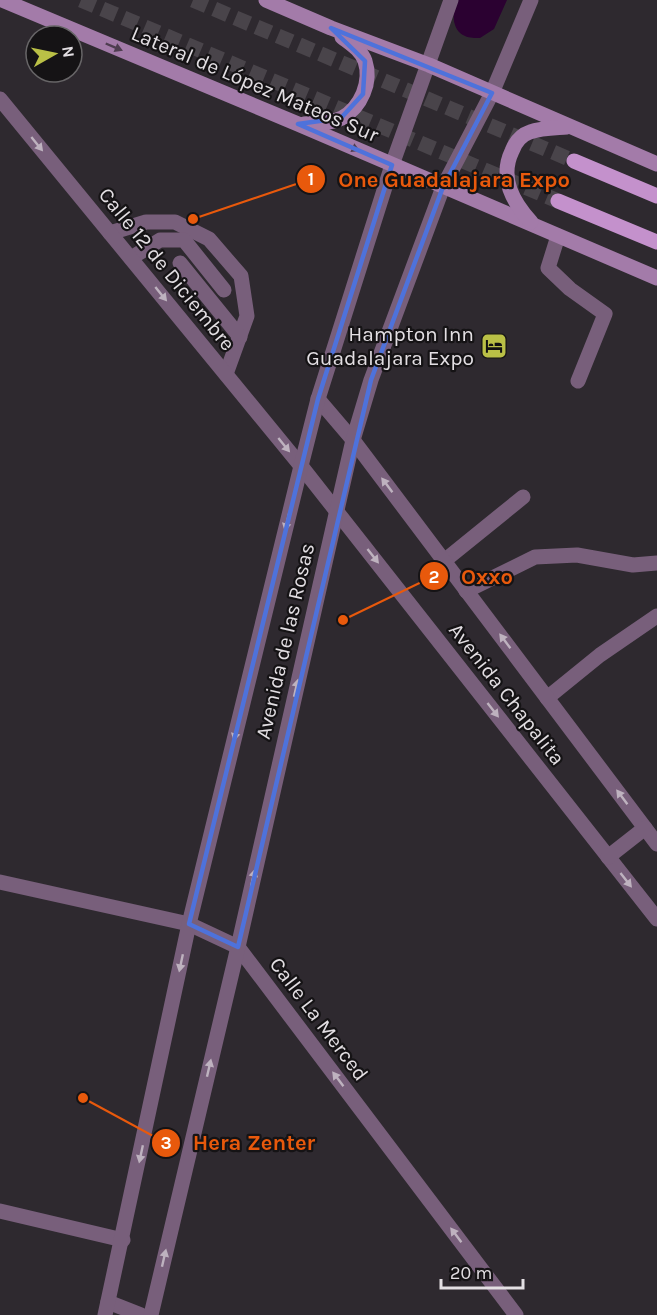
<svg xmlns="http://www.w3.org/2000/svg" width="657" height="1315" font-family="Karla,sans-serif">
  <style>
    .water { fill: #2b0131 }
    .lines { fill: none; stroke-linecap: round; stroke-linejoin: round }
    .primary-tunnel { stroke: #49444a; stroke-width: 15; stroke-dasharray: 15 8; stroke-linecap: butt }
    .service { stroke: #785f7b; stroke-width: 15 }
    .minor { stroke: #785f7b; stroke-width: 15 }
    .tertiary { stroke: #785f7b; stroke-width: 15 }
    .secondary { stroke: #a37ba9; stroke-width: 15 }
    .primary { stroke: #c491cc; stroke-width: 15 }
    .oneway { fill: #4e3d50 }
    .oneway2 { fill: #beb2bf }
    .marked { fill: none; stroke: #4e72db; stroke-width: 4.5; stroke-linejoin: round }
    .labels { text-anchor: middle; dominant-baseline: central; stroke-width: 4.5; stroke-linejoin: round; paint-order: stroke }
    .street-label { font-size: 21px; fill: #e3dfe3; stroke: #151315 }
    .poi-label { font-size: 21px; fill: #e3dfe3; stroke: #151315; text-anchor: end }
    .leader { fill: none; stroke: #e8590c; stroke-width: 2 }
    .callout-dot { fill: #e8590c; stroke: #151315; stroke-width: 2 }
    .mark-label { font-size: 18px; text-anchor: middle; font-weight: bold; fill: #fff }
    .callout-label { font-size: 22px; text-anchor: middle; font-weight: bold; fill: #e8590c; stroke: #151315; stroke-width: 4.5; stroke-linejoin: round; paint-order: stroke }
  </style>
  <rect width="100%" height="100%" fill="#2e292f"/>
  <path class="water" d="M 457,0 L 507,0 L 494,29 L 480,38 C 476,38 469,38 465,36 C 451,30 452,11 457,0 Z"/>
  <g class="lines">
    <g class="primary-tunnel">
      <polyline points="81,0 558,201"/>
      <polyline points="193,0 574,161"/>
    </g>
    <g class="service">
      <polyline points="110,233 146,222 175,222 209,239 241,276 247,316 226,374"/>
      <polyline points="558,236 548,268 570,289 605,314 578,381"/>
      <polyline points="131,258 160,240 184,240 224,290"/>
      <polyline points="180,263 240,337"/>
      <polyline points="444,561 523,497"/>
      <polyline points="466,591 535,557 577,555 633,565 657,563"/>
      <polyline points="547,698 600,655 657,616"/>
    </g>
    <g class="minor">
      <polyline points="0,99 301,466"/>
      <polyline points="0,882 189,924 238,947 516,1315"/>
      <polyline points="0,1211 123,1240"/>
      <polyline points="108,1302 141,1315"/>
    </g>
    <g class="tertiary">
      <polyline points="318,399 353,440 657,844"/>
      <polyline points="301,466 657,919"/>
      <polyline points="608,857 645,828"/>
      <polyline points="105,1315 189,924 301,466 318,399 392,165 451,0"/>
      <polyline points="151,1315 238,947 337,510 353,440 371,380 443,187 492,93 531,0"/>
    </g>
    <g class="secondary">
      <polyline points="2,0 298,124 657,278"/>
      <polyline points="266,0 331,28 429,65 657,164"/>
      <path d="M 304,124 C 317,123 330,124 342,118 C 361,107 372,82 365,61 C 361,50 351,44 342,37"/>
      <path d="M 531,222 C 513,202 499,178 512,151 C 515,143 521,135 530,132 C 541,128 555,128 567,127"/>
    </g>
    <g class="primary">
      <polyline points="574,161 657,196"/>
      <polyline points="558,201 657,242"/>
    </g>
  </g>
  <defs><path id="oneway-solid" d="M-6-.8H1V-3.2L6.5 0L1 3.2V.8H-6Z" transform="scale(1.5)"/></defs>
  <g class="oneway">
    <use href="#oneway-solid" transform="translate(114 47) rotate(23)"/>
    <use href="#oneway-solid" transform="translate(351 147) rotate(24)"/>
  </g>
  <g class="oneway2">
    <use href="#oneway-solid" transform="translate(37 144) rotate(51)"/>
    <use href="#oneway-solid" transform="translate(161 294) rotate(51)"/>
    <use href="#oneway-solid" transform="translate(284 445) rotate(51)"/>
    <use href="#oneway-solid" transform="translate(387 485) rotate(-127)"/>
    <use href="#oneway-solid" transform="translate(287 522) rotate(104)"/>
    <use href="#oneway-solid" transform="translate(373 556) rotate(52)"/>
    <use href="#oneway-solid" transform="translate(505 641) rotate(-127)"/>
    <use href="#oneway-solid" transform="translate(296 688) rotate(-77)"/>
    <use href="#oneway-solid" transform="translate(493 710) rotate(52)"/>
    <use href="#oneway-solid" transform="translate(236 732) rotate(104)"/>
    <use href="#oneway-solid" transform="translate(622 797) rotate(-127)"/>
    <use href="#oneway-solid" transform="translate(253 878) rotate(-77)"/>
    <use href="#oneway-solid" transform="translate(626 880) rotate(52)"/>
    <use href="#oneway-solid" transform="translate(181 963) rotate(102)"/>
    <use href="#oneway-solid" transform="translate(209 1068) rotate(-77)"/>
    <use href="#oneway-solid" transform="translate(338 1079) rotate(-127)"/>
    <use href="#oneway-solid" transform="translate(141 1154) rotate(102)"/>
    <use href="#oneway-solid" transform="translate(456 1235) rotate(-127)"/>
    <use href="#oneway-solid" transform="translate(164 1258) rotate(-77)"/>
  </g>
  <path class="marked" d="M 331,28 L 492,93 L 443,187 L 371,380 L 238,947 L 189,924 L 318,399 L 392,165 L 298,124 L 341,118 L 363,94 L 365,61 Z"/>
  <defs>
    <g id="hotel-square" transform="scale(1.35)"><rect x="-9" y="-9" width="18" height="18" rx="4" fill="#bac046" stroke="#151315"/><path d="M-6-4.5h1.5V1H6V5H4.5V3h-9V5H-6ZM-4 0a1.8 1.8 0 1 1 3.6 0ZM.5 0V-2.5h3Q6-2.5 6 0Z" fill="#111"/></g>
  </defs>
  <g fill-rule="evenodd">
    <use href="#hotel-square" x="494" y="346"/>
  </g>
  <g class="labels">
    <g class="street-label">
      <text transform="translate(255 84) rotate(23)">Lateral de López Mateos Sur</text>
      <text transform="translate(167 269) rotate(51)">Calle 12 de Diciembre</text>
      <text transform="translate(285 641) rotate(-77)">Avenida de las Rosas</text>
      <text transform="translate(507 694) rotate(52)">Avenida Chapalita</text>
      <text transform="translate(319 1019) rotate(53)">Calle La Merced</text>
    </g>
    <g class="poi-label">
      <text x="474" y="334">Hampton Inn<tspan x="474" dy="24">Guadalajara Expo</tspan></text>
    </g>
  </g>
  <path class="leader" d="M193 219L311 179M343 620L434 576M83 1098L166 1143"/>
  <g class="callout-dot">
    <circle cx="193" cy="219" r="6"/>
    <circle cx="343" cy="620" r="6"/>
    <circle cx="83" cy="1098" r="6"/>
    <circle cx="311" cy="179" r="15"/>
    <circle cx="434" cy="576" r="15"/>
    <circle cx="166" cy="1143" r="15"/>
  </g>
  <g class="mark-label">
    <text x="311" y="185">1</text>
    <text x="434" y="583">2</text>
    <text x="166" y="1149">3</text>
  </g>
  <g class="callout-label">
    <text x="454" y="187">One Guadalajara Expo</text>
    <text x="487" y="584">Oxxo</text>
    <text x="254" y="1150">Hera Zenter</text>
  </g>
  <g transform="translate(54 54) rotate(81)"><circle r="28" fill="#151315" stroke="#676567" stroke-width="1.5"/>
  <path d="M0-4.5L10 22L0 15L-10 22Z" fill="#bac046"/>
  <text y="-9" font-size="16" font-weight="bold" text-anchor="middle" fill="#e3dfe3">N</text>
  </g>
  <path d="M441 1279v9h82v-9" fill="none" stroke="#e3dfe3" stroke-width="3"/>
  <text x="450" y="1279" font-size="18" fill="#e3dfe3" stroke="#151315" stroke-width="4.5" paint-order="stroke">20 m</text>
</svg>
